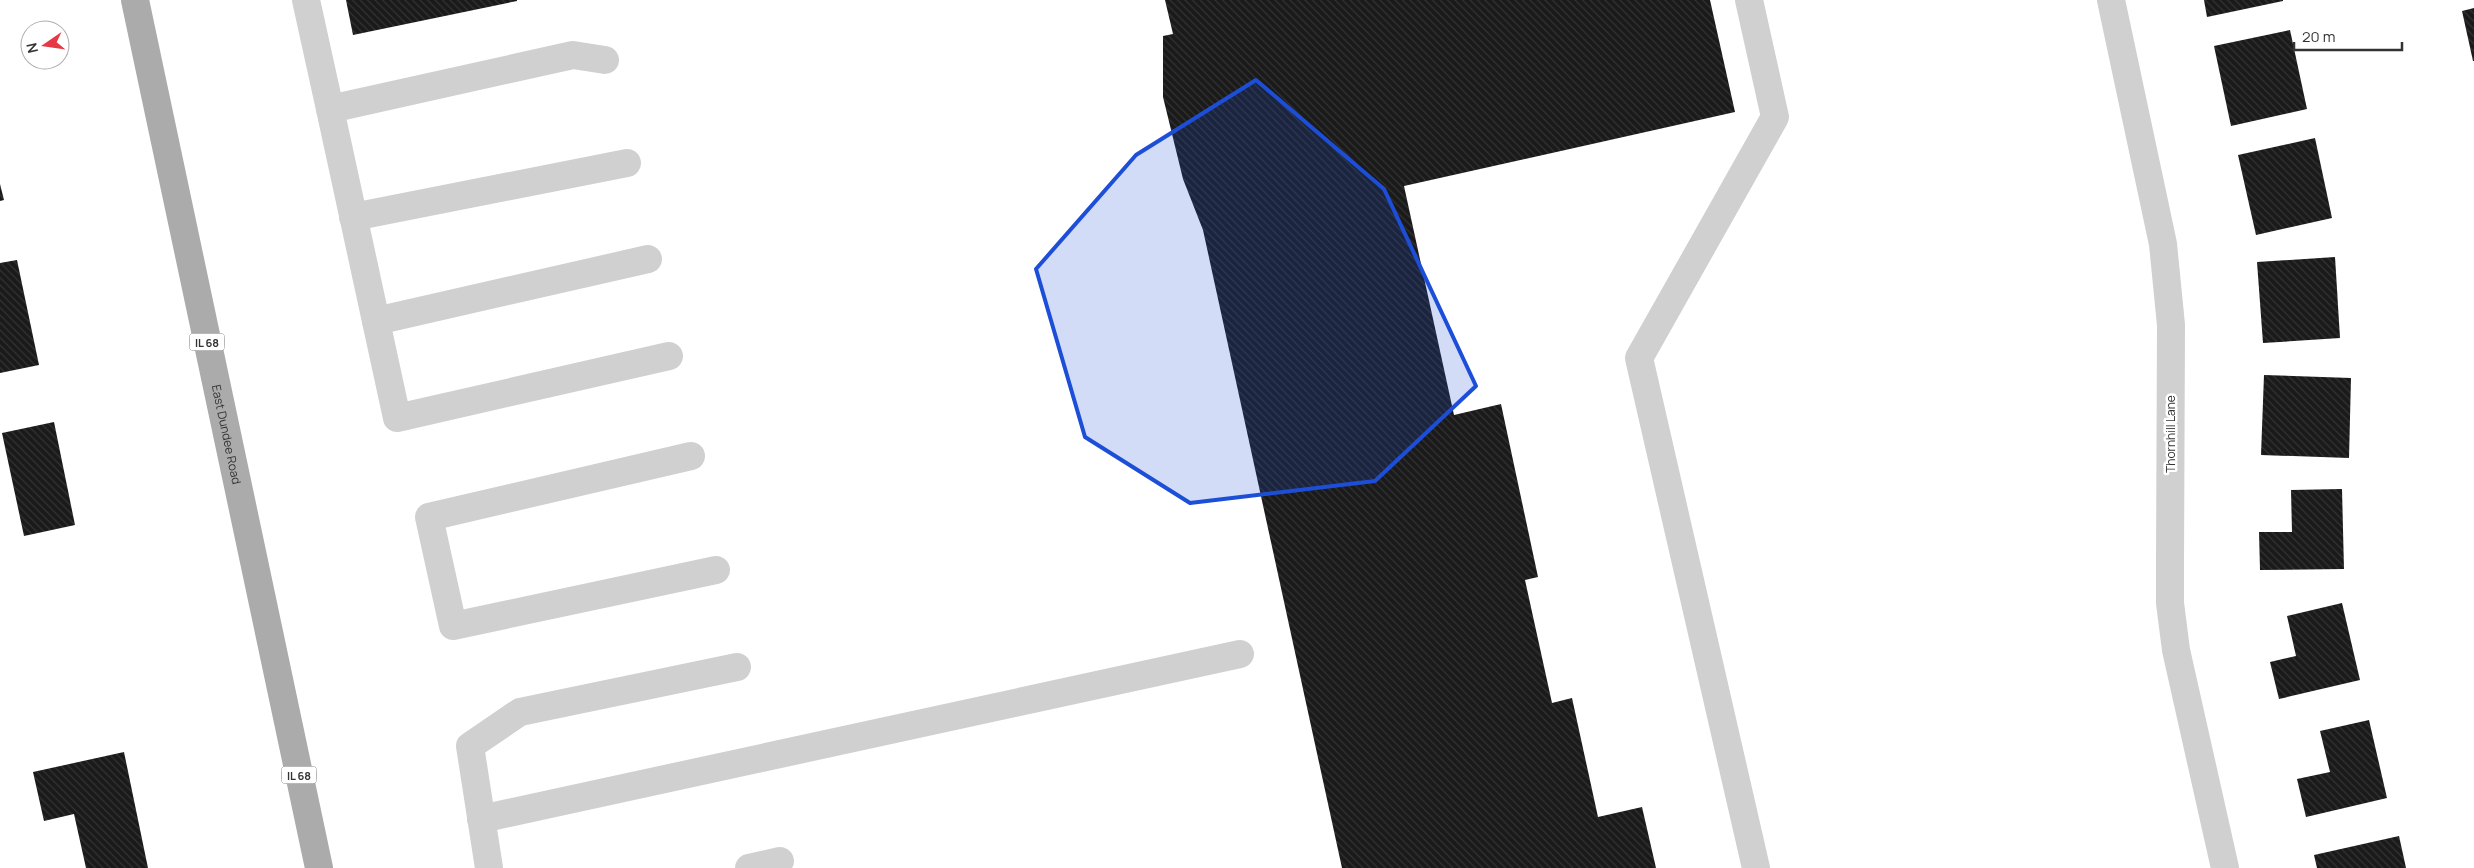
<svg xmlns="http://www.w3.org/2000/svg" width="2474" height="868" font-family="Manrope,sans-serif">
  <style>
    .building { fill: url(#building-back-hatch) }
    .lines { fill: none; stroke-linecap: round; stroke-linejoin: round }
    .minor { stroke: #d0d0d0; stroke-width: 28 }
    .major { stroke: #ababab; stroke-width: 28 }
    .marked { fill: #1d4ed8; fill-opacity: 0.2; stroke: #1d4ed8; stroke-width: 4; stroke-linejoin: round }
    .labels { text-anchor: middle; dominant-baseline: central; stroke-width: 5; stroke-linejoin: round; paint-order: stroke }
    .shield { fill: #fff; stroke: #707070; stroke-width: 1 }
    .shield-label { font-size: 11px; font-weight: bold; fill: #333 }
    .street-label { font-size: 12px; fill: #333; stroke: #fff }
  </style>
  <defs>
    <pattern id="building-back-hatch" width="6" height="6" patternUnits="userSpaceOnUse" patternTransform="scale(1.25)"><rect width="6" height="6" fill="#1a1a1a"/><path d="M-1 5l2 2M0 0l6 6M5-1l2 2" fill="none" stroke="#333"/></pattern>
  </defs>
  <rect width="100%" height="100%" fill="#fff"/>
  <g class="building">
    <polygon points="346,0 517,0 517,1 353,35"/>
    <polygon points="1165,0 1710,0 1735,112 1404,186 1454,415 1501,404 1538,577 1525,580 1552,703 1572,698 1598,817 1642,807 1656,868 1342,868 1203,230 1183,179 1163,97 1163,36 1173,34"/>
    <polygon points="2204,0 2283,0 2283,1 2207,17"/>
    <polygon points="2474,8 2474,61 2473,61 2462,11"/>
    <polygon points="2290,30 2307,109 2231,126 2214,46"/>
    <polygon points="2315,138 2332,218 2256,235 2238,155"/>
    <polygon points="0,184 4,200 0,201"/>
    <polygon points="2335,257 2340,338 2263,343 2257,262"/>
    <polygon points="17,260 39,365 0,373 0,263"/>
    <polygon points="2264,375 2351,378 2349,458 2261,455"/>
    <polygon points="54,422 75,525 24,536 2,433"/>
    <polygon points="2342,489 2344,569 2260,570 2259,532 2292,532 2291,490"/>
    <polygon points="2342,603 2360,680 2279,699 2270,662 2296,656 2287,616"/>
    <polygon points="2369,720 2387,798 2306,817 2297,779 2330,772 2320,731"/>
    <polygon points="124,752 148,868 86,868 74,814 44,821 33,772"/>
    <polygon points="2399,836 2406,868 2317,868 2314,855"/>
  </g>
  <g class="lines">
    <g class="minor">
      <polyline points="306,0 330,109 573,55 605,60"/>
      <polyline points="1749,0 1775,117 1639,358 1756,868"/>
      <polyline points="2111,0 2163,244 2171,325 2170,563 2170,603 2176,650 2225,868"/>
      <polyline points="330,109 397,418 669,356"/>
      <polyline points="353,217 627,163"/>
      <polyline points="376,321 648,259"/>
      <polyline points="691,456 429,517 453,626 716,570"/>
      <polyline points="481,819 1240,654"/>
      <polyline points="489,868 470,746 520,712 737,667"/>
      <polyline points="749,868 780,861"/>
    </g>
    <path class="major" id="s1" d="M 135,0 L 319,868"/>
  </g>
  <path class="marked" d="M 1256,80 L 1384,189 L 1476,386 L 1375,481 L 1190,503 L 1085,437 L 1036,269 L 1136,155 Z"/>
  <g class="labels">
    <g class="shield">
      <rect x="189.5" y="333.5" width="35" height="17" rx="4"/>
      <rect x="281.5" y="766.5" width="35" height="17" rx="4"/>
    </g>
    <g class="shield-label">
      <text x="207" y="342">IL 68</text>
      <text x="299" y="775">IL 68</text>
    </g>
    <g class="street-label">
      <text stroke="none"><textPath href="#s1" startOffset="444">East Dundee Road</textPath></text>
      <text transform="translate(2170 434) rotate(-90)">Thornhill Lane</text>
    </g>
  </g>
  <g transform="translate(45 45) rotate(257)"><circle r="24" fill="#ffffff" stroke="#adadad"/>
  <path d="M0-4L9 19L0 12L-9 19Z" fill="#e63946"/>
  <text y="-8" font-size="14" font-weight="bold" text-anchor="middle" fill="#333333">N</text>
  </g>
  <path d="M2294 42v8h108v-8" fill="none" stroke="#333333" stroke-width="2.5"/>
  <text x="2302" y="42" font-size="15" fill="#333333" stroke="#ffffff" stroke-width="4" paint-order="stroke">20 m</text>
</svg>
